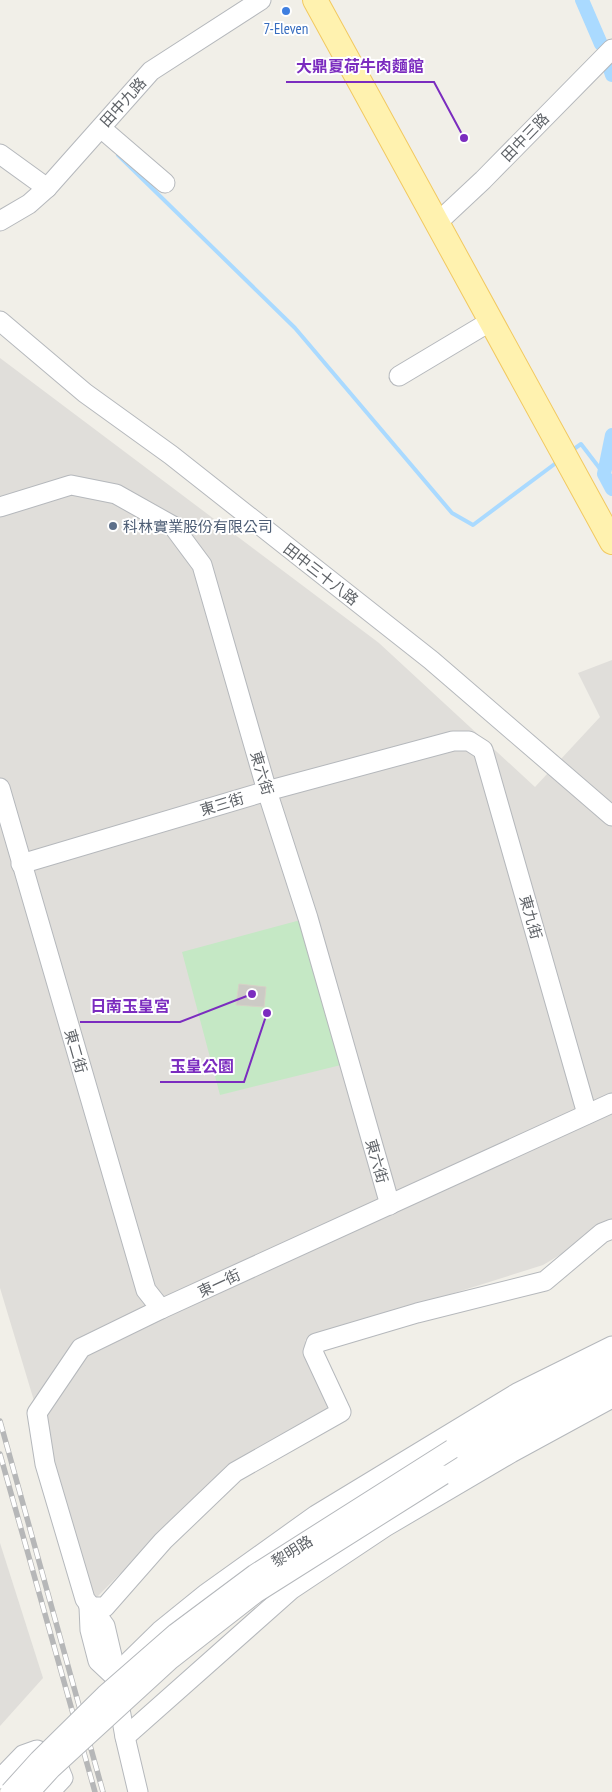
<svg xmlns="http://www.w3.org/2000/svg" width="612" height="1792" font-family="'PT Sans Narrow','Noto Sans TC',sans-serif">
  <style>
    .industrial { fill: #e0deda }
    .green { fill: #c5e8c5 }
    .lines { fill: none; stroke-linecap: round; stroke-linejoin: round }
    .stream { stroke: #aadaff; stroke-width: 4 }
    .canal { stroke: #aadaff; stroke-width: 14 }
    .building { fill: #cccac5; stroke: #d6d1c6 }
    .minor-casing { stroke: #b5b8bc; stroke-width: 21 }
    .major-casing { stroke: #f2c960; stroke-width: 26 }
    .minor { stroke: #fff; stroke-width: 19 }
    .major { stroke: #fff2af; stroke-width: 24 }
    .rail-casing { stroke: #b6b7b8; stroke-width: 5.5 }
    .rail { stroke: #fff; stroke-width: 4; stroke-dasharray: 11; stroke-linecap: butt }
    .minor-bridge-casing { stroke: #b5b8bc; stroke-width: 21; stroke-linecap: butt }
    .minor-bridge { stroke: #fff; stroke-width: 19 }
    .shop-dot { fill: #3f7fe0; stroke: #fff; stroke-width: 2 }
    .service-dot { fill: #5c6f8a; stroke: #fff; stroke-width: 2 }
    .labels { text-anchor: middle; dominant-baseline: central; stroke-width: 4; stroke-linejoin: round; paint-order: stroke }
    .shop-label { font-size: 15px; fill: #366cbe; stroke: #fff }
    .street-label { font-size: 15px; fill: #5f6368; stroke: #fff }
    .service-label { font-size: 15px; fill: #4e5e75; stroke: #fff; text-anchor: start }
    .leader { fill: none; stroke: #7b2cbf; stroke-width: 2 }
    .callout-dot { fill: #7b2cbf; stroke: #fff; stroke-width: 2 }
    .callout-label { font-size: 16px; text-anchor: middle; font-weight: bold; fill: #7b2cbf; stroke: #fff; stroke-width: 4; stroke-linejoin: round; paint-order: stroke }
  </style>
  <rect width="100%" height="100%" fill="#f1efe8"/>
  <g class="industrial">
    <polygon points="0,358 379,643 535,787 600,717 578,673 612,660 612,1224 543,1265 305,1340 330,1411 228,1465 94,1600 0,1288"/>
    <polygon points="0,1543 43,1678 0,1726"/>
  </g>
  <polygon class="green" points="308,918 349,1063 220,1095 182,952"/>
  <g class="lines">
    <g class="stream">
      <polyline points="118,155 295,328 452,513 473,525 556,463"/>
      <polyline points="574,449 581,444 604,474"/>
    </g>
    <g class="canal">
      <polyline points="582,0 601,44"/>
      <polyline points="608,63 612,75"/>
      <polyline points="612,435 604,474 612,489"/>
    </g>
  </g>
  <polygon class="building" points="239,984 266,987 264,1007 236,1005"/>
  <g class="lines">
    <g class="minor-casing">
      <g id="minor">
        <polyline points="101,128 165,183"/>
        <polyline points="0,154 47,188"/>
        <polyline points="0,221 29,204 47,188 151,71 261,0"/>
        <polyline points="437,223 483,180 612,49"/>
        <polyline points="0,321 85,393 171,455 431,660 612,816"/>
        <polyline points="399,376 491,321"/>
        <polyline points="0,507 71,485 116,494 173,526 202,565 267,791 308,918 390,1205"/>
        <polyline points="0,788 146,1290 161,1309"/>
        <polyline points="21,864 267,791 453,741 469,741 483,750 587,1114"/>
        <polyline points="452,1449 612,1362"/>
        <polyline points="443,1475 528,1424 612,1380"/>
        <polyline points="89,1607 105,1607 163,1541 235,1472 341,1412 313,1352 316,1343 417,1313 545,1281 602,1233 612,1229"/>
        <polyline points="89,1607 90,1630 98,1661 114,1676"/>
        <polyline points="114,1676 160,1631 207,1593 316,1515 517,1393 612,1346"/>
        <polyline points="125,1737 292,1589 385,1527 511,1453 612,1398"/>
        <polyline points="0,1779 23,1755 37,1750 55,1759 63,1778 50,1792"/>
        <polyline points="138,1792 125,1737 114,1676 112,1656 105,1626 85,1599 45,1464 37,1413 81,1348 161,1309 612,1103"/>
      </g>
    </g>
    <g class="major-casing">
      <polyline id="major" points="315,0 612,542"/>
    </g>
    <use href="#minor" class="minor"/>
    <use href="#major" class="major"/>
    <g class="rail-casing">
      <g id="rail">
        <polyline points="0,1421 103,1792"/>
        <polyline points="0,1454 95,1792"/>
      </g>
    </g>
    <use href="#rail" class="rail"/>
    <g class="minor-bridge-casing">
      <g id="minor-bridge">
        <polyline points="10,1792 39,1760 105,1695 176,1633 255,1574 452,1449"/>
        <polyline points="30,1792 51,1769 170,1660 256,1593 443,1475"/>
      </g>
    </g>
    <use href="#minor-bridge" class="minor-bridge"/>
  </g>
  <circle class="shop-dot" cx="286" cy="11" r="5"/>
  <circle class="service-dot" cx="113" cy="526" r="5"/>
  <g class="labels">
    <g class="shop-label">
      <text x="286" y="28">7-Eleven</text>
    </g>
    <g class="street-label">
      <text transform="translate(123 102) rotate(-48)">田中九路</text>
      <text transform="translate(525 137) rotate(-46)">田中三路</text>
      <text transform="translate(321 574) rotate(38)">田中三十八路</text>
      <text transform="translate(262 773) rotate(73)">東六街</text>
      <text transform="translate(222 804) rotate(-17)">東三街</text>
      <text transform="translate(531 917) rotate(74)">東九街</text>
      <text transform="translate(76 1051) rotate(74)">東二街</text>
      <text transform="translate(377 1161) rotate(74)">東六街</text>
      <text transform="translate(219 1283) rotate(-25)">東一街</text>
      <text transform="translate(292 1551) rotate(-32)">黎明路</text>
    </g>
    <g class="service-label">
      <text x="123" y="526">科林實業股份有限公司</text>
    </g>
  </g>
  <path class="leader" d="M464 138L434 82H286M252 994L180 1022H80M267 1013L244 1082H160"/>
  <g class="callout-dot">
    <circle cx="464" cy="138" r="5"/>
    <circle cx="252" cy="994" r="5"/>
    <circle cx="267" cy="1013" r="5"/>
  </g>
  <g class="callout-label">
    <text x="360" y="72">大鼎夏荷牛肉麵館</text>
    <text x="130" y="1012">日南玉皇宮</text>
    <text x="202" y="1072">玉皇公園</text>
  </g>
</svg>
